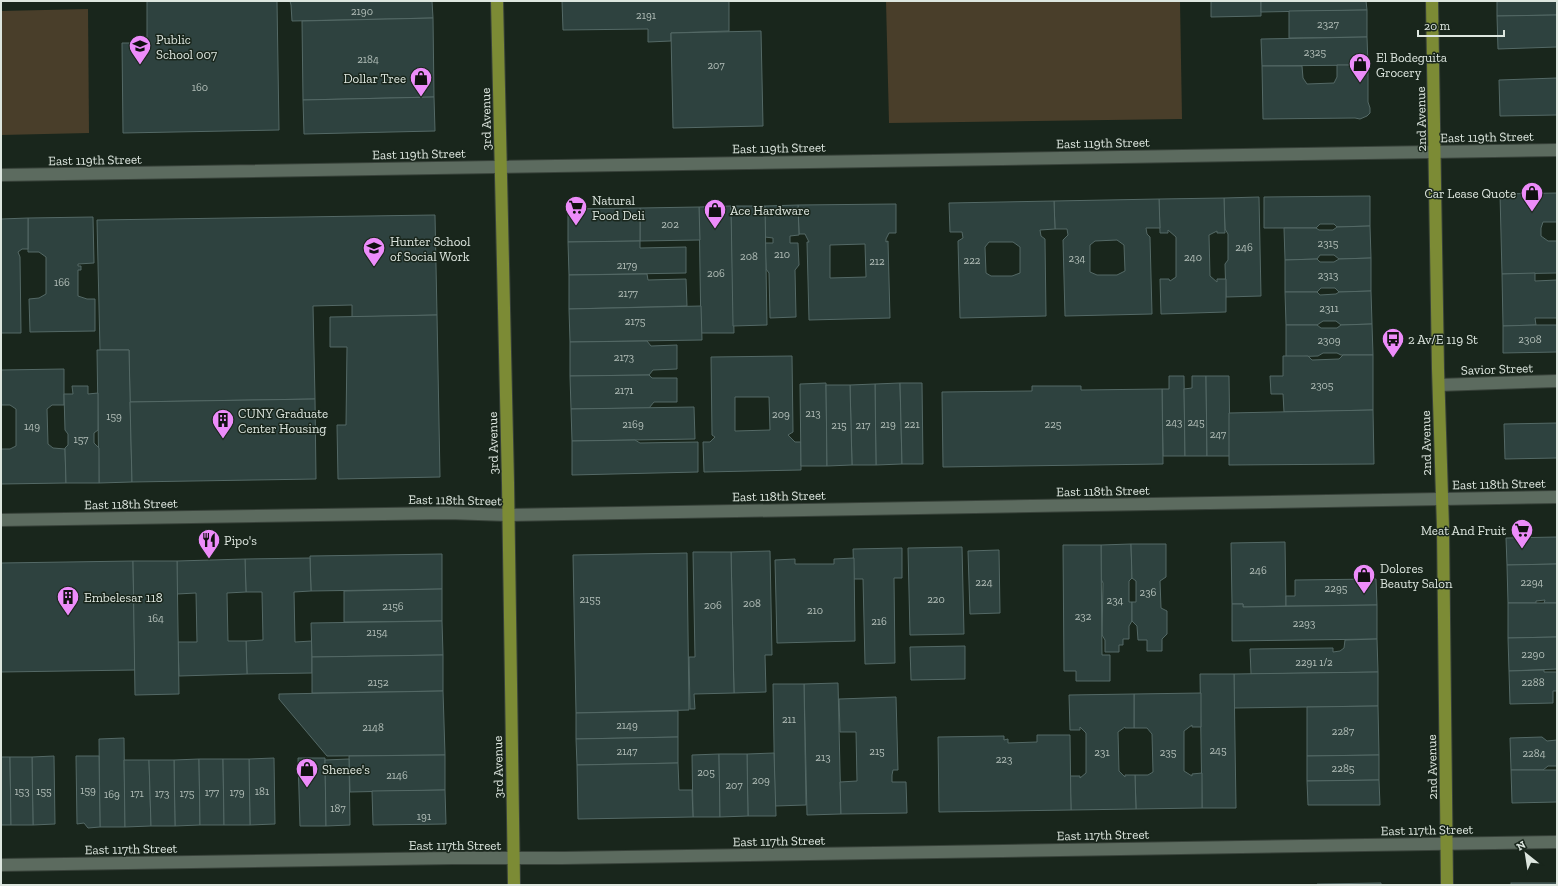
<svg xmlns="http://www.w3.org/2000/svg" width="1558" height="886" font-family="'Zilla Slab',serif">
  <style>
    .green { fill: #493e2a }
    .building { fill: #2e423f; stroke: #546966; fill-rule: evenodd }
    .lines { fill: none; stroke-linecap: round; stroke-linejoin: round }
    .lane-casing { stroke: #38423a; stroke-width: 14 }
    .street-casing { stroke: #38423a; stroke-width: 14 }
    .primary-casing { stroke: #38423a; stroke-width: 14 }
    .lane { stroke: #5c6b5f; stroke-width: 12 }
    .street { stroke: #5c6b5f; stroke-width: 12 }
    .primary { stroke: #7c8b35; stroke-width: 12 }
    .labels { text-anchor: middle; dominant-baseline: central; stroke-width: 3; stroke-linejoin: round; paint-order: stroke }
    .number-label { font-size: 11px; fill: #b1bdb7 }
    .poi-label { font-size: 13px; fill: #dde6df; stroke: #19261c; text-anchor: start }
    .street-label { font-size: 13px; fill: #dde6df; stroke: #19261c }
  </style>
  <rect width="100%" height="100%" fill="#19261c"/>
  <g class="green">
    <polygon points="886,1 1180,1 1182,119 889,123"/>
    <polygon points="88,9 89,133 1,135 1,11"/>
  </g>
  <g class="building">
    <polygon points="147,1 277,1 279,130 123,133 122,43 147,43"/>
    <polygon points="290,1 432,1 433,18 292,21 291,5"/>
    <polygon points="562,1 729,1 729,31 671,33 671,41 648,42 648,29 563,30"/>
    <polygon points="1211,1 1261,1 1261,16 1211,17"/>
    <polygon points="1261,1 1366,1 1367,10 1261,12"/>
    <polygon points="1497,1 1557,1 1557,15 1497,16"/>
    <polygon points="1367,10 1367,37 1289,38 1289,11"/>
    <polygon points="1557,15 1557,47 1498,49 1497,16"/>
    <polygon points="433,18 434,97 303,100 302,21"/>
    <polygon points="761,31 763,126 673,128 671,33"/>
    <polygon points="1367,37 1368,65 1262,66 1261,39"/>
    <polygon points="1337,65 1368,65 1368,102 1370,108 1370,113 1367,116 1360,119 1355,118 1263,119 1262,66 1302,66 1303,78 1307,84 1334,83 1337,77"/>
    <polygon points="1557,78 1557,115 1500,116 1499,80"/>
    <polygon points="434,97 435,131 304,134 303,100"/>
    <polygon points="1557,193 1557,222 1543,222 1541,228 1541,236 1548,241 1557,241 1557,273 1502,274 1500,194"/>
    <polygon points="1370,196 1370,226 1337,227 1334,224 1320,224 1316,228 1264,228 1264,197"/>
    <polygon points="1259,197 1261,296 1226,297 1225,264 1228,260 1228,234 1225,229 1224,198"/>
    <polygon points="1224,198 1225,233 1217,233 1217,231 1209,235 1210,276 1217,282 1217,279 1226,279 1226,312 1161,314 1160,279 1169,279 1170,281 1176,277 1176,237 1168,230 1168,233 1160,233 1159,199"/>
    <path d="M 1159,199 L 1160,228 L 1146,228 L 1147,234 L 1150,237 L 1152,314 L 1065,316 L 1063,240 L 1068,235 L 1067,229 L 1055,229 L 1054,201 ZM 1117,240 L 1124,245 L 1125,271 L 1117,275 L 1097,275 L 1090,272 L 1090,245 L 1095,241 Z"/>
    <path d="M 1054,201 L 1055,229 L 1040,230 L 1041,236 L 1045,239 L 1046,316 L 960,318 L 958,241 L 963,238 L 962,232 L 950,232 L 949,203 ZM 989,242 L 1013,242 L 1020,247 L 1020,273 L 1012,276 L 991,276 L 986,273 L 985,247 Z"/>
    <path d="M 896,204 L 896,233 L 889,233 L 886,239 L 886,242 L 888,241 L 890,318 L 809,320 L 807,242 L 809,242 L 805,234 L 799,234 L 798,205 ZM 865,244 L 866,277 L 830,278 L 830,245 Z"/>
    <polygon points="798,205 799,235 790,236 790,243 798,243 799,265 795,270 796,317 770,318 769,273 766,269 765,243 773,243 773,238 765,237 765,206"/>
    <polygon points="731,206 734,333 701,333 699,207"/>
    <polygon points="731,206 765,206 767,325 733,326"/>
    <polygon points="699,207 700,240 640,241 640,208"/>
    <polygon points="640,208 640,241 568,242 568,209"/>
    <polygon points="435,215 437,315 352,317 352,305 313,306 315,399 130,402 129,350 100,350 97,220"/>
    <polygon points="93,217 94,263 78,264 78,266 81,266 81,270 78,270 78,296 87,299 95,299 95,331 30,332 29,299 39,298 46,294 46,257 39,252 28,252 28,218"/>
    <polygon points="28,218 28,249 22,249 18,252 20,257 21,333 1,333 1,219"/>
    <polygon points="1370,226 1371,258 1339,259 1334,255 1320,255 1317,259 1285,260 1284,228 1316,228 1319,230 1333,230 1337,227"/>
    <polygon points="640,241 640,248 686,247 686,273 569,275 568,242"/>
    <polygon points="1371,258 1371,291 1339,292 1335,288 1321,288 1317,292 1285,292 1285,260 1317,259 1320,262 1334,262 1339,259"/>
    <polygon points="1535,273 1535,281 1557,280 1557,318 1535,318 1536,325 1503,326 1502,274"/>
    <polygon points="647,274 648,280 686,279 687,306 569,309 569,275"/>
    <polygon points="1371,291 1372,324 1341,325 1336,321 1323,321 1317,325 1286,325 1285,292 1317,292 1320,295 1336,294 1339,292"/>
    <polygon points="701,306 702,340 570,342 569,309"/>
    <polygon points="437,315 440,477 338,479 337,425 346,425 347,347 330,347 330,317"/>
    <polygon points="1372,324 1373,355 1341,355 1337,353 1323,353 1318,356 1286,357 1286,325 1317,325 1321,328 1337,328 1341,325"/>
    <polygon points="1536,325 1557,325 1557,352 1503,353 1503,326"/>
    <polygon points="647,341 651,346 677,345 677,369 653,370 649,375 570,376 570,342"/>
    <polygon points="97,350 129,350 132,482 99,483"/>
    <polygon points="1343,355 1373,355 1373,410 1284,412 1283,394 1271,394 1270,376 1283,376 1283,356 1308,356 1312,360 1339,359"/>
    <path d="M 792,356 L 793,432 L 788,435 L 795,442 L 801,442 L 801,470 L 704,472 L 703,442 L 710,442 L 715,437 L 712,435 L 711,357 ZM 735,397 L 769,397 L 770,430 L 735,431 Z"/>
    <polygon points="64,369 64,405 52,405 47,409 48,444 53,448 65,449 66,483 1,484 1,449 10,449 16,446 16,409 10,405 1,405 1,370"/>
    <polygon points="649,375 652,378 677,378 677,402 654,402 649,408 571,409 570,376"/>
    <polygon points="1169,376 1184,376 1185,456 1163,456 1162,389 1169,389"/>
    <polygon points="1192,376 1206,376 1207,456 1185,456 1184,389 1192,388"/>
    <polygon points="1206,376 1229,376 1230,456 1207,456"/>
    <polygon points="826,383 827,466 801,466 800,384"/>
    <polygon points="900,383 902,464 876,465 875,384"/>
    <polygon points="900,383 922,383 923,464 902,464"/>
    <polygon points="875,384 876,465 852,465 850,385"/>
    <polygon points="826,385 850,385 852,465 827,466"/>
    <polygon points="72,386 88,386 88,394 98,393 98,430 94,433 94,443 99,448 99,483 66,483 65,448 68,445 68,434 65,430 64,394 73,394"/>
    <polygon points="1032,386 1081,386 1081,390 1162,389 1163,464 943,467 942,392 1032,391"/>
    <polygon points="315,399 316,479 132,482 130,402"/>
    <polygon points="694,407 695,439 572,441 571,409"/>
    <polygon points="1373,410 1374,464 1229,465 1229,413"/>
    <polygon points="1557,423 1557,458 1505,459 1504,424"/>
    <polygon points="635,440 640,443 698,442 698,472 572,475 572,441"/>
    <polygon points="1557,537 1557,564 1507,565 1506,538"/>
    <polygon points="1285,542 1286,606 1243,607 1243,604 1232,604 1231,543"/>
    <polygon points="1131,544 1132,578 1129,581 1129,602 1132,602 1132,621 1129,626 1129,639 1123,639 1123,645 1119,645 1119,652 1105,652 1105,640 1102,635 1103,583 1101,579 1101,545"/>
    <polygon points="1131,544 1166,544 1166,577 1160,581 1161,608 1167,611 1167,634 1162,639 1162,651 1147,651 1147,640 1138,640 1137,626 1132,621 1132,602 1136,602 1136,581 1132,578"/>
    <polygon points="1063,545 1101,545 1102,655 1110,655 1110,681 1076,681 1076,671 1064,671"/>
    <polygon points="962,547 964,634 910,635 908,548"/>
    <polygon points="902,548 902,578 894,578 895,663 865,664 863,579 854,579 853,549"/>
    <polygon points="999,550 1000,613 970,614 968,551"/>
    <polygon points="770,551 772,655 765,655 766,692 734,693 731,552"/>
    <polygon points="693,552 731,552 734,693 694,694 695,709 690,709 689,657 695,657"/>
    <polygon points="687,553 689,710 576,713 573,555"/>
    <polygon points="442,554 442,589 311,591 310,556"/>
    <polygon points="310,558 311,591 294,592 295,642 312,641 312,673 247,674 246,641 263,640 262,592 246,592 245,559"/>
    <polygon points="854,558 855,641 777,643 775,560 795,559 795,564 834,564 834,559"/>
    <polygon points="245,559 246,592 227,593 228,641 246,641 247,674 179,676 178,642 197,642 196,593 177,594 177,561"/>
    <polygon points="133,561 135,670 1,672 1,563"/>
    <polygon points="133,561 177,561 179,694 135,695"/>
    <polygon points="1557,564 1557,603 1544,603 1545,600 1536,601 1536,603 1508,603 1507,565"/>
    <polygon points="1376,579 1377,605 1286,606 1286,596 1295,596 1295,580"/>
    <polygon points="442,589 442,621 344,622 344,591"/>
    <polygon points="1508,603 1557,603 1557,637 1508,638"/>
    <polygon points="1232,604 1243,604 1243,607 1377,605 1377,639 1232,641"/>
    <polygon points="442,621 443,655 312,657 311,623"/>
    <polygon points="1557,637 1557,669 1509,671 1508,638"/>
    <polygon points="1377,639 1378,672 1251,674 1250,649 1333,648 1333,652 1340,651 1344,648 1345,640"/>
    <polygon points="965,646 965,679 911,680 910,647"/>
    <polygon points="443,655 443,691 312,693 312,657"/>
    <polygon points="1544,670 1544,672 1557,672 1557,691 1553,691 1553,703 1510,704 1509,671"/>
    <polygon points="1378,672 1378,706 1234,708 1234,674"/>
    <polygon points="1200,674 1234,674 1236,808 1202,808"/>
    <polygon points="838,683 841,814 807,815 804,684"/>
    <polygon points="773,684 804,684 806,805 775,806"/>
    <polygon points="443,691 445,755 327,756 279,699 279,694"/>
    <polygon points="1201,693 1201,727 1192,727 1192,725 1184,731 1184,771 1192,776 1192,774 1202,773 1202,808 1136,809 1135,775 1148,775 1153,772 1152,734 1147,728 1134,728 1134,694"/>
    <polygon points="1134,694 1134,728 1125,728 1125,727 1118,732 1119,771 1125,777 1125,775 1135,775 1136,809 1071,810 1070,776 1080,776 1080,778 1086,773 1086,733 1080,727 1080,730 1070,730 1069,695"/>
    <polygon points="896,697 898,770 893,770 892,775 892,782 906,782 907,813 841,814 840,782 857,781 856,732 840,732 839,699"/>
    <polygon points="1378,706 1379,755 1307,756 1307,707"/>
    <polygon points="678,711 678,737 576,739 576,713"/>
    <polygon points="1037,735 1070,735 1071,810 939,812 938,737 1004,736 1004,740 1008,739 1008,743 1037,742"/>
    <polygon points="678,737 678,763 577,765 576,739"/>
    <polygon points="1542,737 1547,741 1557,740 1557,766 1548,766 1543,770 1511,770 1510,738"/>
    <polygon points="124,738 125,827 100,827 99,739"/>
    <polygon points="774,753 776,816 748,816 747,754"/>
    <polygon points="719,754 720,817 693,817 692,755"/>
    <polygon points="719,754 747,754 748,816 720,817"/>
    <polygon points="445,755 445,790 350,792 349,756"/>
    <polygon points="1379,755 1379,780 1307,781 1307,756"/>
    <polygon points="54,756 55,824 33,825 32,757"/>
    <polygon points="76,756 99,756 100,827 88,828 84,823 77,824"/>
    <polygon points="1,757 10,757 11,825 1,825"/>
    <polygon points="10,757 32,757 33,825 11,825"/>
    <polygon points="274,758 275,824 250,825 249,759"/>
    <polygon points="298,758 325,758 326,826 300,826"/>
    <polygon points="199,759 200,825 175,826 174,760"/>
    <polygon points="199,759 223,759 224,825 200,825"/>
    <polygon points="223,759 249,759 250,825 224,825"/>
    <polygon points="349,759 350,825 326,826 325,760"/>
    <polygon points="124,760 149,760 151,826 125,827"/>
    <polygon points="149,760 174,760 175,826 151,826"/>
    <polygon points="678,763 679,790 692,790 693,817 578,819 577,765"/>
    <polygon points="1511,770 1557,770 1557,802 1512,803"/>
    <polygon points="1379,780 1380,805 1308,805 1307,781"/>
    <polygon points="445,790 446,824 373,825 372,791"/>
    <polygon points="1381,883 1381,885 1317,885 1317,884"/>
    <rect x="1511" y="883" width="46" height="2"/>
  </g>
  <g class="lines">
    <g class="lane-casing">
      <polyline id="lane" points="1439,385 1557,381"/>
    </g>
    <g class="street-casing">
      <g id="street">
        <polyline points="1,175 1557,150"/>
        <polyline points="1,520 448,513 508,515 1557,497"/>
        <polyline points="1,865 453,858 563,858 1557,842"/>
      </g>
    </g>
    <g class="primary-casing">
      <g id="primary">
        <polyline points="497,1 508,483 514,885"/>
        <polyline points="1432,1 1438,369 1443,528 1447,885"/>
      </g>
    </g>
    <use href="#lane" class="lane"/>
    <use href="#street" class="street"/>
    <use href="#primary" class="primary"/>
  </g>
  <defs>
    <g id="school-pin" transform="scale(1.15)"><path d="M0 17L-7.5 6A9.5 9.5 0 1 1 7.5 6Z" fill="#ed8cfa" stroke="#19261c"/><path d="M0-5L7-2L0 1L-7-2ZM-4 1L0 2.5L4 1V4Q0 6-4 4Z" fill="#111"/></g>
    <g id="shop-pin" transform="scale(1.15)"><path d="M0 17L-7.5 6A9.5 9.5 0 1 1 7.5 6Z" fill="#ed8cfa" stroke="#19261c"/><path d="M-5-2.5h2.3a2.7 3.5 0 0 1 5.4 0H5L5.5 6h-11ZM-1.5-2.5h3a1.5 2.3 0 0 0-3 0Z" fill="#111"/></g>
    <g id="supermarket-pin" transform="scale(1.15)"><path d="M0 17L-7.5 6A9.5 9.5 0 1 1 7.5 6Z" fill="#ed8cfa" stroke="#19261c"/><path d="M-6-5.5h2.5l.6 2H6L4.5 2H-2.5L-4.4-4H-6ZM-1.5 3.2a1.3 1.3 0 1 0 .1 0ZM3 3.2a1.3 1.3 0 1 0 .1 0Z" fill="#111"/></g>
    <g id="bus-pin" transform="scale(1.15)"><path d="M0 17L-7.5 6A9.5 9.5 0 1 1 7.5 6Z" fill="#ed8cfa" stroke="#19261c"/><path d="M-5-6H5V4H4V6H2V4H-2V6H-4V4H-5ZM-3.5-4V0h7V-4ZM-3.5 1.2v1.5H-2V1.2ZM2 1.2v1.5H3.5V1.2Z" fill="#111"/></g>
    <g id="building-pin" transform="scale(1.15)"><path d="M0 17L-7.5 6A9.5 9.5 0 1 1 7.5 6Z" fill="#ed8cfa" stroke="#19261c"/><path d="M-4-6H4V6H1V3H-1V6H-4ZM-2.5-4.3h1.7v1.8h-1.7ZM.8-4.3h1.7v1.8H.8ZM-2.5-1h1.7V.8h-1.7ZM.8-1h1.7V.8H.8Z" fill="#111"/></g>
    <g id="restaurant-pin" transform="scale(1.15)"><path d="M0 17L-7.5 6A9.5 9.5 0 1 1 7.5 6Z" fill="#ed8cfa" stroke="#19261c"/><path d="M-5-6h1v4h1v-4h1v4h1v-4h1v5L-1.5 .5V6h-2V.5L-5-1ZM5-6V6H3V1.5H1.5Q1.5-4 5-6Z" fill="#111"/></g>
  </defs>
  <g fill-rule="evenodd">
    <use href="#school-pin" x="140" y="46"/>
    <use href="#shop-pin" x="1360" y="64"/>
    <use href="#shop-pin" x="421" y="78"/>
    <use href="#shop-pin" x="1532" y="193"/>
    <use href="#supermarket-pin" x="576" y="207"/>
    <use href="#shop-pin" x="715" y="210"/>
    <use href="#school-pin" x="374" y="248"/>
    <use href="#bus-pin" x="1393" y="339"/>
    <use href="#building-pin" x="223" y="420"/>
    <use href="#supermarket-pin" x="1522" y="530"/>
    <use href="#restaurant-pin" x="209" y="540"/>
    <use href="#shop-pin" x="1364" y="575"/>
    <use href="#building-pin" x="68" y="597"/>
    <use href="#shop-pin" x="307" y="769"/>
  </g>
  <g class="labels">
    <g class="number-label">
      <text x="362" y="11">2190</text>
      <text x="646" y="15">2191</text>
      <text x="1328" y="24">2327</text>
      <text x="1315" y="52">2325</text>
      <text x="368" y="59">2184</text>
      <text x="716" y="65">207</text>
      <text x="200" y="87">160</text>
      <text x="670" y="224">202</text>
      <text x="1328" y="243">2315</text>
      <text x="1244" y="247">246</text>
      <text x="782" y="254">210</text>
      <text x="749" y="256">208</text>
      <text x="1193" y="257">240</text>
      <text x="1077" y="258">234</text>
      <text x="972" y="260">222</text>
      <text x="877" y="261">212</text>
      <text x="627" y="265">2179</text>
      <text x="716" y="273">206</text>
      <text x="1328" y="275">2313</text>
      <text x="62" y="282">166</text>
      <text x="628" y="293">2177</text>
      <text x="1329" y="308">2311</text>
      <text x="635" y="321">2175</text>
      <text x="1530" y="339">2308</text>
      <text x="1329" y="340">2309</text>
      <text x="624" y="357">2173</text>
      <text x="1322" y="385">2305</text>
      <text x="624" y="390">2171</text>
      <text x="813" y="413">213</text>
      <text x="781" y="414">209</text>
      <text x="114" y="416">159</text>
      <text x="1174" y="422">243</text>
      <text x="1196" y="422">245</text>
      <text x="633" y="424">2169</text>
      <text x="888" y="424">219</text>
      <text x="912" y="424">221</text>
      <text x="1053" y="424">225</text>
      <text x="839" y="425">215</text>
      <text x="863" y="425">217</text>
      <text x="32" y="426">149</text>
      <text x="1218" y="434">247</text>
      <text x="81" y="439">157</text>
      <text x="1258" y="570">246</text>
      <text x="984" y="582">224</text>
      <text x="1532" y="582">2294</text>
      <text x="1336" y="588">2295</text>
      <text x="1148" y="592">236</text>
      <text x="590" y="599">2155</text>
      <text x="936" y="599">220</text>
      <text x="1115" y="600">234</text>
      <text x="752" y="603">208</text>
      <text x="713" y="605">206</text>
      <text x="393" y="606">2156</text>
      <text x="815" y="610">210</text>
      <text x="1083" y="616">232</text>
      <text x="156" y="618">164</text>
      <text x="879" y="621">216</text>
      <text x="1304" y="623">2293</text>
      <text x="377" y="632">2154</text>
      <text x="1533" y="654">2290</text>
      <text x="1314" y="662">2291 1/2</text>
      <text x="378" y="682">2152</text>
      <text x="1533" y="682">2288</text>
      <text x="789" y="719">211</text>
      <text x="627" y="725">2149</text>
      <text x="373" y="727">2148</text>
      <text x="1343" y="731">2287</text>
      <text x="1218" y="750">245</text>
      <text x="627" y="751">2147</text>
      <text x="877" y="751">215</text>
      <text x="1102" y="752">231</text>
      <text x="1168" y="752">235</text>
      <text x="1534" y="753">2284</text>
      <text x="823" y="757">213</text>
      <text x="1004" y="759">223</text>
      <text x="1343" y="768">2285</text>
      <text x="706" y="772">205</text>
      <text x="397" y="775">2146</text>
      <text x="761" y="780">209</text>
      <text x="734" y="785">207</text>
      <text x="88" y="790">159</text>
      <text x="22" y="791">153</text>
      <text x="44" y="791">155</text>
      <text x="262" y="791">181</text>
      <text x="212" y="792">177</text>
      <text x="237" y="792">179</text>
      <text x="137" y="793">171</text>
      <text x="162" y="793">173</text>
      <text x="187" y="793">175</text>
      <text x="112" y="794">169</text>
      <text x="338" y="808">187</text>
      <text x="424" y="816">191</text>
    </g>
    <g class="poi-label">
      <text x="156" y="39">Public<tspan x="156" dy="15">School 007</tspan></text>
      <text x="1376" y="57">El Bodeguita<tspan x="1376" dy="15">Grocery</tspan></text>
      <text x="406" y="78" text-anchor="end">Dollar Tree</text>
      <text x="1516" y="193" text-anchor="end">Car Lease Quote</text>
      <text x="592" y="200">Natural<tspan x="592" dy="15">Food Deli</tspan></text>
      <text x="730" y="210">Ace Hardware</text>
      <text x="390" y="241">Hunter School<tspan x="390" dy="15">of Social Work</tspan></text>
      <text x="1408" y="339">2 Av/E 119 St</text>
      <text x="238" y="413">CUNY Graduate<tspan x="238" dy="15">Center Housing</tspan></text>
      <text x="1506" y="530" text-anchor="end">Meat And Fruit</text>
      <text x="224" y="540">Pipo's</text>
      <text x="1380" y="568">Dolores<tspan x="1380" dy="15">Beauty Salon</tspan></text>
      <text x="84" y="597">Embelesar 118</text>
      <text x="322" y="769">Shenee's</text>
    </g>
    <g class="street-label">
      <text transform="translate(486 119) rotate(-91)">3rd Avenue</text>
      <text transform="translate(1421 119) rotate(-91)">2nd Avenue</text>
      <text transform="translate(1487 137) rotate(-1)">East 119th Street</text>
      <text transform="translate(1103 143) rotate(-1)">East 119th Street</text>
      <text transform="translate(779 148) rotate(-1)">East 119th Street</text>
      <text transform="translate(419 154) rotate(-1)">East 119th Street</text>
      <text transform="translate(95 160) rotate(-1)">East 119th Street</text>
      <text transform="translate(1497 369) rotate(-2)">Savior Street</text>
      <text transform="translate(493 443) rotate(-91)">3rd Avenue</text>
      <text transform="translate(1426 443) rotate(-91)">2nd Avenue</text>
      <text transform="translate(1499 484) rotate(-1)">East 118th Street</text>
      <text transform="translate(1103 491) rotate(-1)">East 118th Street</text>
      <text transform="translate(779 496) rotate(-1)">East 118th Street</text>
      <text transform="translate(455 500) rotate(1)">East 118th Street</text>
      <text transform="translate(131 504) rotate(-1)">East 118th Street</text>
      <text transform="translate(498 767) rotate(-91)">3rd Avenue</text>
      <text transform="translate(1432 767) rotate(-91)">2nd Avenue</text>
      <text transform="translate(1427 830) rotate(-1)">East 117th Street</text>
      <text transform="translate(1103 835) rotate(-1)">East 117th Street</text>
      <text transform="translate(779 841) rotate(-1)">East 117th Street</text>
      <text x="455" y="845">East 117th Street</text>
      <text transform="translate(131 849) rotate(-1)">East 117th Street</text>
    </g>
  </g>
  <rect width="1558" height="886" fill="none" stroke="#dde6df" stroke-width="4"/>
  <g transform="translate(1526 854) rotate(330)" stroke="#19261c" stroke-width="3" paint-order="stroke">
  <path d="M0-3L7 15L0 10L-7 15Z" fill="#dde6df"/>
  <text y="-6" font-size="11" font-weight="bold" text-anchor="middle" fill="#dde6df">N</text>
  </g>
  <path d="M1418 30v6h86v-6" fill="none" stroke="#dde6df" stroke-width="2"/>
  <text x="1424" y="30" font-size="12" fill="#dde6df" stroke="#19261c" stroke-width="3" paint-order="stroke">20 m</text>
</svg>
